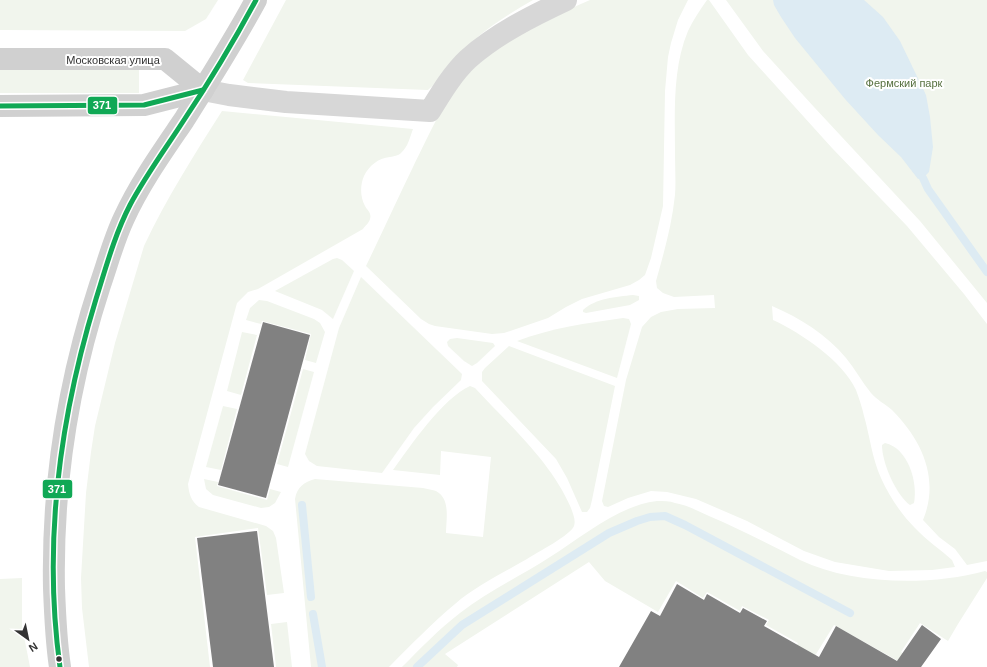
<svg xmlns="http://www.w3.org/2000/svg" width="987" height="667" font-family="Helvetica,sans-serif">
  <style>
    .green { fill: #f1f5ed }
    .water { fill: #ddebf3 }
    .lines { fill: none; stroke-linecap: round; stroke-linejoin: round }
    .stream { stroke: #ddebf3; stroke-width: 8 }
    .building { fill: #818181 }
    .street { stroke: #d7d7d7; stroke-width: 22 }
    .secondary { stroke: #d0d0d0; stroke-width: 22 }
    .bus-1-casing { stroke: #fff; stroke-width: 8 }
    .bus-1 { stroke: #10a855; stroke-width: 5 }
    .bus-dot { fill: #333; stroke: #fff; stroke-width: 1.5 }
    .labels { text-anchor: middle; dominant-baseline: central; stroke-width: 4; stroke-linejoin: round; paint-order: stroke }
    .street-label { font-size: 11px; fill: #333; stroke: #fff }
    .park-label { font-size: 11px; fill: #56703f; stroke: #fff }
    .line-badge { stroke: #fff; stroke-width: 1.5 }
    .badge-label { font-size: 11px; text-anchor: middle; font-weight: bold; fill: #fff }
  </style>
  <rect width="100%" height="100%" fill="#fff"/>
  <g class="green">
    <polygon points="0,0 218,0 206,19 185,31 0,30"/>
    <path d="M 286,0 L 533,0 C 510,13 486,28 468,46 C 454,60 443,77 428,90 L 248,83 L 243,80 Z"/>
    <path d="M 590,0 L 688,0 L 678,20 L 671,43 L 668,57 L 665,91 L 663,206 L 651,258 L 645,275 L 639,280 L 630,285 L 582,299 L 566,307 L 548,318 L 504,333 L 492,334 L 435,326 L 429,324 L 421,319 L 366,266 C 382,233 397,200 413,167 C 430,133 445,96 473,69 C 502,41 552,16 590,0 Z"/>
    <path d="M 707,0 L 709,0 L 748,55 L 832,148 L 907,226 L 964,294 L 987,324 L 987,561 L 967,565 L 955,549 L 939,537 L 923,520 C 940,479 922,440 892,410 C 885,404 877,400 871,393 C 862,382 855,369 846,358 C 826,334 800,318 772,306 L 773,320 C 801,333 843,361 856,390 C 859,398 862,407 864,416 C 870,437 872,458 881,478 C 889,496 901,514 915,528 C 926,540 940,549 952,560 L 955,567 L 932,570 L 889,571 L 835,562 L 804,551 L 747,521 L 696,499 L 667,492 L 651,491 L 628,498 L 608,507 L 604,506 L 602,501 L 626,380 L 642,327 L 651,317 L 661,312 L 678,309 L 715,308 L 714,295 L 674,297 L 663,293 L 657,288 L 656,281 C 664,253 672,224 675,195 C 676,182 675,168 675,155 C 675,115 672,69 688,31 C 693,20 700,10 707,0 Z"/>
    <polygon points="726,0 987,0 987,303 920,221 814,107 763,51"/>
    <rect x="0" y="68" width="139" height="25"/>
    <path d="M 222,111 L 413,129 C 410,137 408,147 401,153 C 398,156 394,156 390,157 C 378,158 369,166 364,176 C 360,185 360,197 365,206 C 367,210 372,213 370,219 C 369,223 365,226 363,229 L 258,289 L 248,292 L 237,303 L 188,484 C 189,494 191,501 199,507 L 266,526 L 273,531 L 276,538 L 284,593 L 267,595 L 258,528 L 195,537 L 210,667 L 89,667 L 82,608 L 81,578 L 86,493 L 91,452 L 95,426 L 115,343 L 144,246 C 166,199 194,155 222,111 Z"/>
    <polygon points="337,258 342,260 354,271 333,319 322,310 275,291 333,259"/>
    <polygon points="361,277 462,374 461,380 433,407 414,428 382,473 317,466 309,461 305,454 339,328"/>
    <path d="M 633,295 L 639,296 L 639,300 L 630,305 L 586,313 L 583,312 L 583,310 C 596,298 616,297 633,295 Z"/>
    <polygon points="259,300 267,301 314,319 320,323 325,332 316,363 305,360 311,334 262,321 261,324 246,320 250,308"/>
    <path d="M 623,318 L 629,319 L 631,324 L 617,378 L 517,341 C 551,328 587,323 623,318 Z"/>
    <polygon points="242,332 257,335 241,395 227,391"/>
    <polygon points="457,338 493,343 495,346 477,363 472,366 464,361 448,346 447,342 450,339"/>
    <polygon points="509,346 615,386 592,500 590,508 587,512 582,512 567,478 556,459 482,381 482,372 485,368"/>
    <polygon points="303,369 314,372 288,467 277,464"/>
    <path d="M 470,386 L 475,388 C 509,425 551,461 571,508 C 573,514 576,520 574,526 C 571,535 536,553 527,559 C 503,573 476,586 455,604 C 431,624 410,646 389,667 L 311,667 L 295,499 C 297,487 304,482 315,479 L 423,488 C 427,489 433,490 436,491 C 451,499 446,520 446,533 L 483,537 L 491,457 L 441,451 L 440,475 L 393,470 C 411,445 442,399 470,386 Z"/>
    <polygon points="223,406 237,409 221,470 206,467"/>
    <path d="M 885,443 C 908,448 918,482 914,503 L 910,505 C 896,495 882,463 882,445 Z"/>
    <polygon points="204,479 218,482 217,486 267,500 270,489 281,492 275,503 269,507 261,508 213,495 206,489"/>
    <path d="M 657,501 C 663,501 670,501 675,503 C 687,505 698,511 709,516 C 740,529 770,545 800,560 C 852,585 930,586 985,571 L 987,572 L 987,578 L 958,624 L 948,641 L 920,623 L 901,652 L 922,667 L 909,667 L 834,625 L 813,659 L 795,649 L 798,643 L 766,625 L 769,620 L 742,606 L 740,611 L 707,592 L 703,598 L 676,581 L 658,612 L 605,581 L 589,562 L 445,654 L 458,665 L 457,667 L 402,667 C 421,648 439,629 460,613 C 488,591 521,576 550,557 C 584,536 617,506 657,501 Z"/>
    <polygon points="22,578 22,626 30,667 0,667 0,579"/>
    <polygon points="287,622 292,667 276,667 271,624"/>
  </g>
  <polygon class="water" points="773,0 864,0 883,17 900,41 926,95 930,117 933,147 929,172 923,178 918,179 901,157 878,135 845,99 795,38 781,17 774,5"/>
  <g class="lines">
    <g class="stream">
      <polyline points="923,178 928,189 987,272"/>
      <polyline points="302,505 311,597"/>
      <polyline points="313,614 322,667"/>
      <polyline points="417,667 462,625 609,533 637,521 650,517 665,516 685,525 850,613"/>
    </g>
  </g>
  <g class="building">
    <polygon points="263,322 310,335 266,498 218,485"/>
    <polygon points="257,531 274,667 213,667 197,538"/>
    <polygon points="677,584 704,600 707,594 740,613 743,608 767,621 764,626 819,657 836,626 897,661 922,625 941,639 921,667 619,667 651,611 660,616"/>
  </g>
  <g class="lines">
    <path class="street" d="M 203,90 L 229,95 L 286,102 L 430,111 C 441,93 453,73 468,59 C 496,34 532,16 566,0"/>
    <g class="secondary">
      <polyline points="0,59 165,59 203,90"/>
      <polyline points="0,106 144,105 203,90"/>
      <path d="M 60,667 C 56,641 55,615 54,588 C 52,485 68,383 100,285 C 108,262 114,239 124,218 C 140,183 163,151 184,120 C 209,80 234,41 256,0"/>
    </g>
    <g class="bus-1-casing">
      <g id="bus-1">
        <polyline points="0,106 144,105 203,90"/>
        <path d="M 60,667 C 43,544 60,417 96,299 C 106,267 115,234 130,205 C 146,175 166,148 184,120 C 210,81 234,41 256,0"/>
      </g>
    </g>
    <use href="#bus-1" class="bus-1"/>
  </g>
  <circle class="bus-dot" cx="59" cy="659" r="3.5"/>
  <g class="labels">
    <g class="street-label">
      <text x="113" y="60">Московская улица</text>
    </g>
    <g class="park-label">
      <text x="904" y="83">Фермский парк</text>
    </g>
  </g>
  <g class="line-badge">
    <rect x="87" y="96" width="31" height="19" rx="4" fill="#10a855"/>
    <rect x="42" y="479" width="31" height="20" rx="4" fill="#10a855"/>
  </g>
  <g class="badge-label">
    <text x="102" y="109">371</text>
    <text x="57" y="493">371</text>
  </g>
  <g transform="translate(28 639) rotate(147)" stroke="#ffffff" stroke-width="3" paint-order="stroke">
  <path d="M0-3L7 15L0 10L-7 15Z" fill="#333333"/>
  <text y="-6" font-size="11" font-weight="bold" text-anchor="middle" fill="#333333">N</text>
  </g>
</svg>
